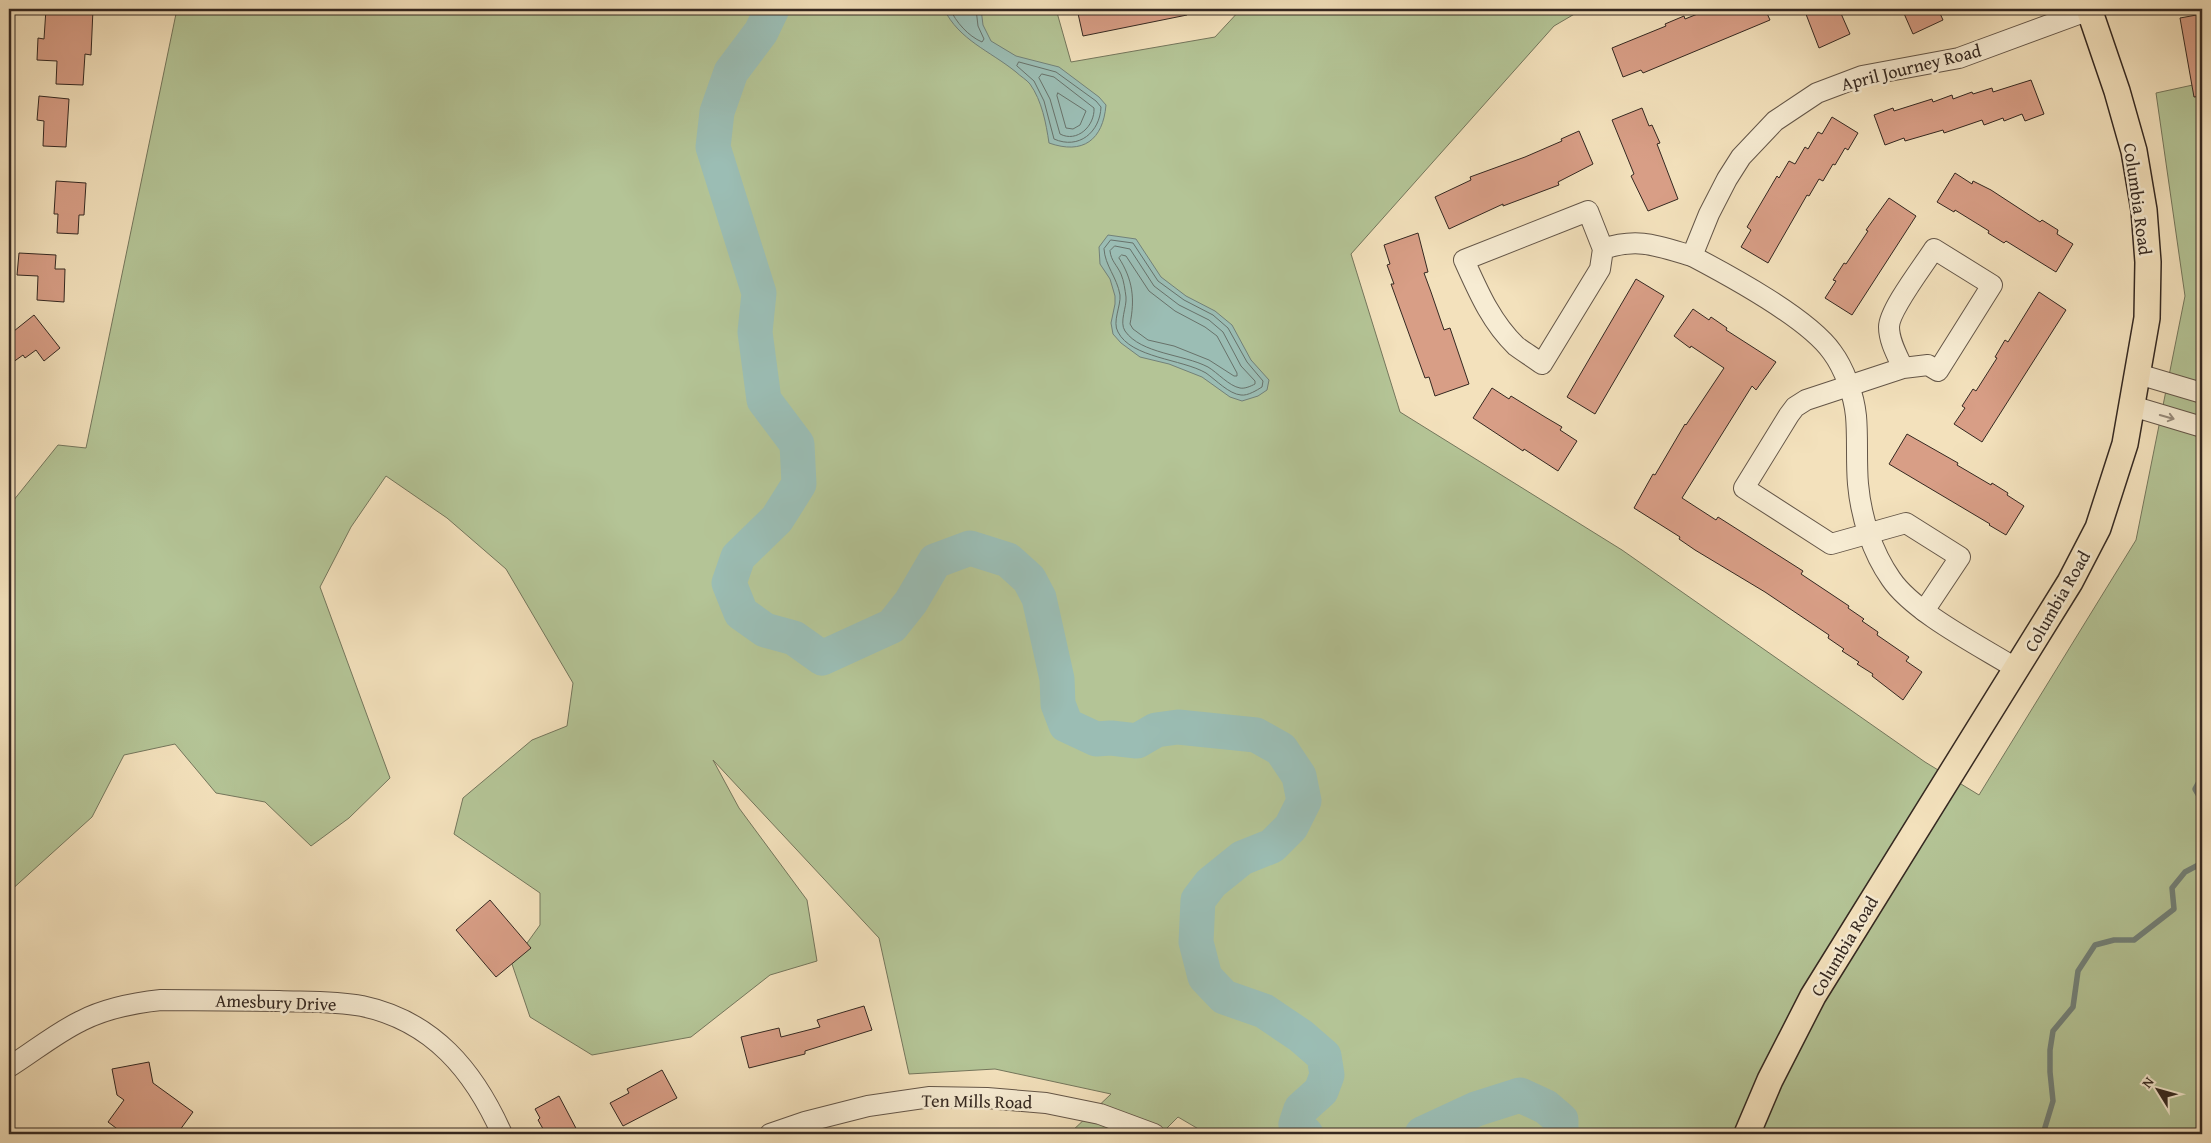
<svg xmlns="http://www.w3.org/2000/svg" width="2211" height="1143" font-family="'Gentium Book Plus',serif">
  <style>
    .green { fill: #b4c496; stroke: #74765c }
    .water { fill: #9bbdb4; stroke: #728179 }
    .lines { fill: none; stroke-linecap: round; stroke-linejoin: round }
    .shore { stroke: #68726a; stroke-width: 1 }
    .stream { stroke: #728179; stroke-width: 5.5 }
    .river { stroke: #9bbdb4; stroke-width: 35 }
    .building { fill: #d89e86; stroke: #342821 }
    .minor-casing { stroke: #645648; stroke-width: 22 }
    .major-casing { stroke: #342821; stroke-width: 28 }
    .minor { stroke: #f7ecd3; stroke-width: 20 }
    .major { stroke: #f3e1bc; stroke-width: 25 }
    .oneway { stroke: #968a7a }
    .labels { text-anchor: middle; dominant-baseline: central; stroke-width: 5; stroke-linejoin: round; paint-order: stroke }
    .street-label { font-size: 18px; fill: #342821; stroke: #f7ecd3 }
  </style>
  <rect width="100%" height="100%" fill="#f3e1bc"/>
  <filter id="stains"><feTurbulence type="fractalNoise" baseFrequency=".004" numOctaves="4"/><feColorMatrix values="0 0 0 0 .2 0 0 0 0 .09 0 0 0 0 .02 0 0 0 .5 -.17"/></filter>
  <radialGradient id="worn" r=".72"><stop offset=".6" stop-color="#630" stop-opacity="0"/><stop offset="1" stop-color="#630" stop-opacity=".3"/></radialGradient>
  <polygon class="green" points="177,9 1056,9 1071,62 1215,37 1241,9 1583,9 1554,26 1351,254 1400,412 1622,550 1925,762 1979,795 2136,540 2185,296 2156,93 2202,83 2202,1134 1207,1134 1178,1117 1161,1134 1069,1134 1111,1094 995,1069 909,1074 879,938 713,760 739,808 807,900 817,961 770,975 691,1037 592,1055 530,1017 512,964 540,925 540,893 454,834 463,798 532,740 567,726 573,683 506,569 447,518 386,476 351,527 320,587 390,778 349,818 311,846 265,802 216,793 175,744 124,755 92,817 9,892 9,506 58,445 86,448"/>
  <g class="water">
    <path d="M 944,9 L 981,9 L 983,25 L 991,41 L 1016,56 L 1059,67 L 1099,97 L 1106,105 C 1103,140 1083,155 1049,143 C 1046,123 1042,101 1030,84 C 1027,80 1020,76 1016,72 C 990,51 959,40 944,9 Z"/>
    <polygon points="1108,235 1136,239 1161,277 1186,296 1215,311 1232,325 1251,360 1269,380 1267,390 1258,396 1242,401 1230,397 1202,377 1169,364 1140,357 1121,343 1113,334 1111,323 1115,304 1115,296 1110,279 1100,264 1099,247"/>
  </g>
  <g class="lines">
    <g class="shore">
      <path d="M 950,9 C 956,22 968,36 982,42 L 984,39 L 978,26 L 976,9"/>
      <path d="M 1019,62 L 1056,72 L 1096,101 L 1101,107 C 1100,132 1079,150 1054,139 L 1044,101 L 1034,81 L 1017,66 Z"/>
      <path d="M 1042,74 L 1054,77 L 1094,108 C 1095,126 1077,143 1060,134 L 1050,99 L 1039,78 Z"/>
      <polygon points="1058,93 1086,111 1080,125 1073,129 1066,128 1057,96"/>
      <path d="M 1111,240 L 1133,243 L 1158,281 L 1184,300 L 1213,315 L 1228,328 L 1247,362 L 1263,381 L 1262,387 C 1257,390 1248,396 1241,395 C 1229,394 1216,380 1206,373 C 1182,359 1131,358 1118,332 C 1112,322 1121,306 1120,295 C 1117,277 1105,266 1104,249 Z"/>
      <path d="M 1115,246 L 1130,249 L 1154,286 L 1179,305 L 1209,320 L 1223,332 L 1241,366 L 1255,381 L 1255,384 C 1251,386 1245,389 1240,388 C 1229,386 1218,373 1208,367 C 1183,354 1141,354 1125,331 C 1119,322 1127,307 1126,297 C 1125,290 1124,281 1121,274 C 1117,265 1111,261 1110,251 Z"/>
      <path d="M 1122,255 L 1126,256 L 1149,291 L 1175,311 L 1205,327 L 1217,336 L 1237,373 L 1237,376 L 1234,376 L 1209,360 L 1174,346 L 1148,340 L 1133,329 L 1130,324 C 1135,299 1133,280 1119,258 Z"/>
    </g>
    <g class="stream">
      <polyline points="2202,776 2195,789 2202,801"/>
      <polyline points="2043,1134 2053,1101 2050,1072 2050,1050 2053,1031 2073,1007 2078,971 2095,945 2114,940 2134,940 2174,909 2172,888 2185,872 2202,863"/>
    </g>
    <g class="river">
      <polyline points="772,9 761,32 731,72 717,112 713,147 759,293 755,332 764,400 797,444 799,484 777,519 738,557 729,583 741,613 765,630 794,638 822,658 892,626 911,602 935,561 970,548 1008,560 1029,579 1039,598 1057,679 1058,704 1066,725 1096,739 1111,738 1137,741 1156,730 1178,727 1256,735 1281,749 1299,776 1304,801 1291,827 1272,846 1242,858 1211,883 1198,900 1196,942 1205,977 1224,997 1264,1011 1301,1036 1324,1056 1327,1075 1321,1091 1301,1109 1296,1124 1306,1134"/>
      <polyline points="1422,1134 1476,1109 1520,1095 1546,1107 1561,1120 1561,1134"/>
    </g>
  </g>
  <g class="building">
    <polygon points="46,9 93,9 91,55 85,54 83,85 56,84 57,61 37,60 38,38 44,39"/>
    <polygon points="1077,9 1187,9 1187,15 1083,36"/>
    <polygon points="1710,9 1765,9 1770,20 1643,73 1641,70 1623,77 1612,48 1666,26 1665,24 1684,16 1685,19"/>
    <polygon points="1804,9 1839,9 1850,34 1819,48"/>
    <polygon points="1902,9 1938,9 1943,20 1913,34"/>
    <polygon points="2202,14 2202,96 2194,97 2180,18"/>
    <polygon points="2031,80 2044,114 2025,121 2022,114 2004,121 2003,118 1984,125 1982,120 1944,133 1943,130 1905,141 1904,138 1885,145 1874,115 1893,108 1894,111 1932,99 1933,102 1952,95 1953,99 1972,92 1973,94 1992,88 1993,92"/>
    <polygon points="39,96 69,99 66,147 43,146 44,121 37,120"/>
    <polygon points="1642,108 1649,126 1652,125 1660,143 1657,144 1678,199 1648,211 1631,176 1634,174 1612,120"/>
    <polygon points="1832,117 1858,133 1848,150 1845,148 1835,165 1833,164 1823,181 1819,179 1809,196 1807,195 1768,263 1741,247 1751,230 1747,227 1777,176 1779,178 1789,161 1795,164 1805,147 1808,149 1818,132 1822,134"/>
    <polygon points="1579,131 1593,164 1558,182 1559,185 1503,206 1503,204 1449,229 1435,197 1471,180 1470,177 1525,157 1562,141 1561,139"/>
    <polygon points="1955,173 1972,184 1973,181 1991,190 2040,222 2042,220 2058,230 2057,234 2073,244 2056,272 2006,241 2004,243 1988,233 1989,231 1955,210 1954,212 1937,202"/>
    <polygon points="56,181 86,183 84,215 79,215 78,234 57,233 58,214 54,214"/>
    <polygon points="1889,198 1916,216 1852,315 1825,298 1836,281 1833,280 1844,263 1846,264 1868,231 1866,230"/>
    <polygon points="1418,233 1428,272 1424,273 1431,292 1444,330 1450,328 1469,384 1435,396 1429,377 1425,378 1400,309 1391,284 1394,284 1387,265 1390,264 1384,245"/>
    <polygon points="19,253 56,255 55,269 65,269 64,302 37,300 38,276 17,275"/>
    <polygon points="1636,279 1664,296 1595,414 1567,397"/>
    <polygon points="2039,292 2066,310 1982,442 1954,424 1965,408 1962,406 1973,389 1976,391 1997,358 1995,357 2005,340 2008,342"/>
    <polygon points="1693,309 1709,320 1711,317 1727,328 1726,330 1776,362 1756,390 1752,386 1682,498 1716,520 1718,517 1803,571 1801,574 1849,606 1848,608 1864,619 1862,621 1878,632 1877,635 1909,657 1906,661 1922,672 1903,700 1872,676 1873,674 1857,664 1859,662 1842,651 1844,649 1828,638 1829,635 1765,592 1695,550 1679,539 1680,537 1634,508 1653,474 1655,475 1685,424 1686,425 1724,368 1691,346 1690,348 1674,336"/>
    <polygon points="34,315 60,348 44,361 36,350 25,358 23,355 9,365 9,335"/>
    <polygon points="1492,388 1509,399 1511,396 1545,417 1562,427 1560,430 1577,441 1558,471 1524,449 1523,451 1473,418"/>
    <polygon points="1907,434 1958,463 1957,465 1991,485 1992,483 2008,493 2007,495 2024,506 2006,535 1989,525 1990,524 1889,464"/>
    <polygon points="490,900 531,948 496,977 456,930"/>
    <polygon points="864,1006 872,1030 805,1051 805,1054 749,1068 741,1037 779,1028 781,1037 820,1027 817,1020"/>
    <polygon points="149,1062 153,1083 193,1112 177,1134 124,1134 108,1122 124,1100 117,1095 112,1069"/>
    <polygon points="662,1070 677,1098 623,1126 610,1103 629,1093 627,1089"/>
    <polygon points="559,1096 579,1134 546,1134 538,1120 540,1118 535,1109"/>
  </g>
  <g class="lines">
    <g class="minor-casing">
      <g id="minor">
        <path d="M 1603,249 L 1588,211 L 1464,260 C 1478,291 1491,322 1516,346 C 1524,352 1534,358 1542,364 L 1600,269 L 1603,249 C 1638,237 1658,246 1692,256"/>
        <path d="M 1903,368 C 1897,355 1889,341 1889,327 C 1889,310 1924,265 1934,249 L 1992,285 L 1938,371 L 1928,365 L 1903,368 L 1806,400 L 1795,407 L 1789,415 L 1744,488 L 1831,544 L 1906,523 L 1960,557 L 1924,611"/>
        <polyline points="2138,374 2202,393"/>
        <polyline points="2132,406 2202,427"/>
        <path d="M 2017,669 C 1982,647 1914,613 1891,579 C 1872,552 1861,517 1858,484 C 1856,461 1858,438 1856,416 C 1854,395 1844,368 1832,352 C 1808,318 1730,276 1692,256 L 1709,214 L 1727,179 L 1741,157 L 1775,121 L 1817,93 L 1862,76 L 1959,58 L 2092,9"/>
        <path d="M 9,1067 C 33,1052 56,1033 81,1021 C 106,1008 133,1003 161,1000 C 200,1000 239,1001 279,1001 C 306,1002 335,1001 362,1006 C 433,1021 474,1071 502,1134"/>
        <polyline points="770,1134 805,1122 868,1106 930,1097 987,1098 1046,1103 1100,1114 1154,1134"/>
      </g>
    </g>
    <g class="major-casing">
      <polyline id="major" points="1747,1134 1770,1080 1813,996 2070,582 2098,528 2125,444 2147,318 2148,262 2144,210 2134,151 2117,91 2089,9"/>
    </g>
    <use href="#minor" class="minor"/>
    <use href="#major" class="major"/>
  </g>
  <defs><path id="oneway-shaft" d="M-6 0H5M1.5-3L5.5 0L1.5 3" fill="none" stroke-width="1.6" stroke-linecap="round" stroke-linejoin="round" transform="scale(1.25)"/></defs>
  <use class="oneway" href="#oneway-shaft" transform="translate(2167 417) rotate(16)"/>
  <g class="labels">
    <g class="street-label">
      <text transform="translate(1911 67) rotate(-14)">April Journey Road</text>
      <text transform="translate(2138 199) rotate(82)">Columbia Road</text>
      <text transform="translate(2057 601) rotate(-60)">Columbia Road</text>
      <text transform="translate(1844 946) rotate(-59)">Columbia Road</text>
      <text transform="translate(276 1002) rotate(2)">Amesbury Drive</text>
      <text transform="translate(977 1101) rotate(1)">Ten Mills Road</text>
    </g>
  </g>
  <rect width="2211" height="1143" fill="none" stroke="#f3e1bc" stroke-width="30"/>
  <rect x="10" y="10" width="2191" height="1123" fill="none" stroke="#342821" stroke-width="2.5"/>
  <rect x="15" y="15" width="2181" height="1113" fill="none" stroke="#342821"/>
  <g transform="translate(2158 1090) rotate(307)" stroke="#f7ecd3" stroke-width="4" paint-order="stroke">
  <path d="M0-4L9 19L0 12L-9 19Z" fill="#342821"/>
  <text y="-8" font-size="14" font-weight="bold" text-anchor="middle" fill="#342821">N</text>
  </g>
  <rect width="100%" height="100%" filter="url(#stains)"/>
  <rect width="100%" height="100%" fill="url(#worn)"/>
</svg>
